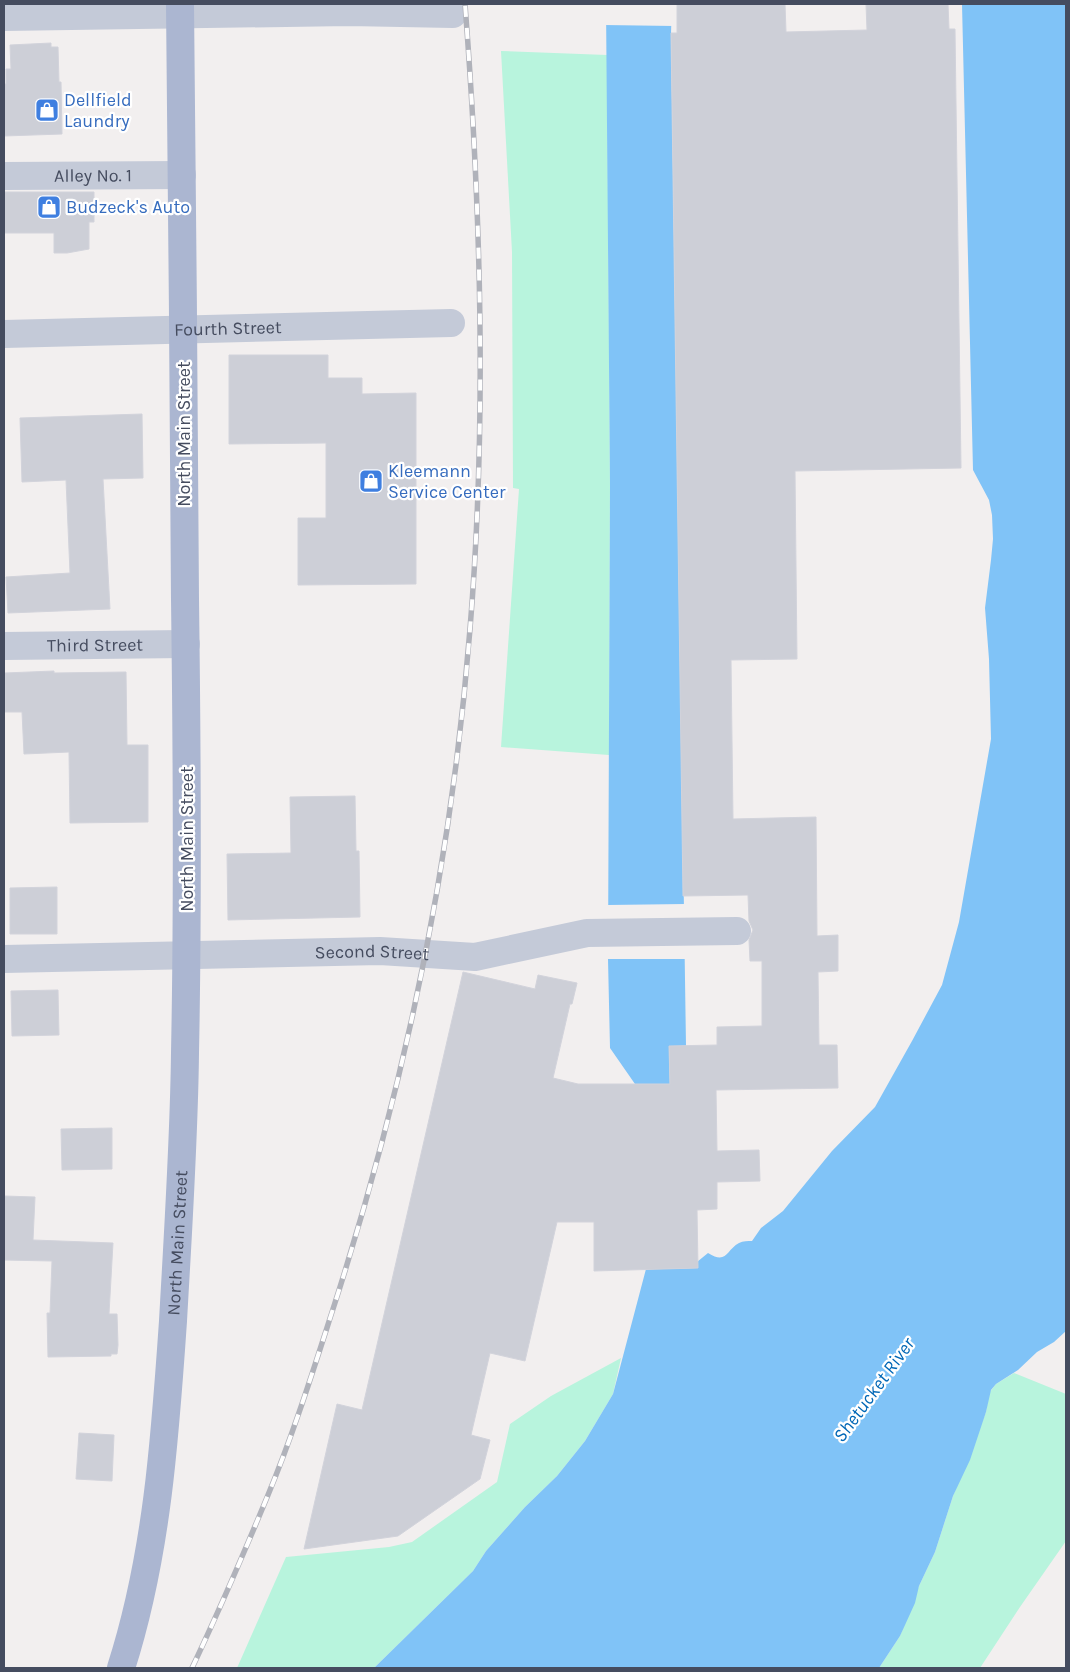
<svg xmlns="http://www.w3.org/2000/svg" width="1070" height="1672" font-family="Karla,sans-serif">
  <style>
    .green { fill: #b8f4dd }
    .water { fill: #80c3f7 }
    .pier { fill: #f2efef }
    .building { fill: #cdcfd7; stroke: #d2d3db }
    .lines { fill: none; stroke-linecap: round; stroke-linejoin: round }
    .minor { stroke: #c4cad8; stroke-width: 28 }
    .major { stroke: #abb6d1; stroke-width: 28 }
    .rail-casing { stroke: #b0b2ba; stroke-width: 5.5 }
    .rail { stroke: #fff; stroke-width: 4; stroke-dasharray: 11; stroke-linecap: butt }
    .labels { text-anchor: middle; dominant-baseline: central; stroke-width: 4.5; stroke-linejoin: round; paint-order: stroke }
    .shop-label { font-size: 18px; fill: #366cbe; stroke: #fff; text-anchor: start }
    .street-label { font-size: 18px; fill: #454c5f; stroke: #fff }
    .water-label { font-size: 19px; font-style: italic; fill: #0067b6; stroke: #fff }
  </style>
  <rect width="100%" height="100%" fill="#f2efef"/>
  <g class="green">
    <polygon points="501,51 607,55 610,486 609,755 501,747 519,489 513,488 512,252"/>
    <polygon points="621,1358 613,1394 585,1441 557,1476 525,1507 486,1551 473,1571 374,1668 237,1668 286,1557 389,1547 412,1542 497,1482 510,1424 551,1396"/>
    <polygon points="1014,1373 1066,1394 1066,1541 1020,1607 980,1668 879,1668 900,1636 919,1586 935,1552 953,1496 986,1412 989,1393 996,1384"/>
  </g>
  <g class="water">
    <polygon points="606,4 672,4 671,33 686,1046 669,1046 670,1090 641,1091 641,1084 635,1084 610,1048 608,959 610,486"/>
    <path d="M 962,4 L 1066,4 L 1066,1331 L 1054,1342 L 1037,1352 L 1018,1370 L 996,1384 L 991,1390 L 986,1412 L 970,1460 L 953,1496 L 935,1552 L 919,1586 L 915,1603 L 900,1636 L 879,1668 L 374,1668 L 473,1571 L 486,1551 L 525,1507 L 557,1476 L 585,1441 L 613,1394 L 646,1269 L 697,1268 L 697,1262 L 708,1253 C 727,1265 726,1250 739,1243 C 743,1241 748,1241 752,1241 L 761,1228 L 783,1211 L 832,1151 L 875,1107 L 912,1041 L 942,985 L 959,922 L 991,739 L 989,659 L 985,608 L 991,560 L 993,539 L 992,515 L 989,500 L 973,470 Z"/>
  </g>
  <g class="pier">
    <polygon points="604,4 675,4 674,26 604,25"/>
    <polygon points="685,904 685,959 608,959 608,905"/>
  </g>
  <g class="building">
    <polygon points="677,4 785,4 786,32 867,30 866,4 948,4 949,29 955,29 961,468 795,471 797,659 731,660 733,819 816,817 817,936 838,935 838,971 818,972 819,1045 837,1045 838,1088 716,1090 717,1151 759,1150 760,1181 717,1182 717,1209 697,1210 698,1268 594,1271 594,1222 557,1222 525,1361 490,1353 471,1435 490,1440 480,1479 398,1536 304,1549 337,1404 362,1410 463,972 535,989 538,975 577,983 572,1004 570,1004 553,1078 578,1084 670,1084 669,1046 717,1045 717,1027 762,1026 762,961 750,961 749,940 753,930 749,921 748,895 683,896 671,33 677,33"/>
    <polygon points="51,43 51,47 58,47 59,82 61,82 62,134 4,136 4,84 6,84 6,69 11,69 10,45"/>
    <polygon points="4,192 94,192 94,222 89,222 89,249 67,253 54,253 54,233 4,233"/>
    <polygon points="229,355 328,355 328,378 362,378 362,394 416,393 416,584 298,585 298,518 326,518 326,443 229,444"/>
    <polygon points="142,414 143,478 103,479 110,609 8,613 6,577 70,573 66,480 22,482 20,418"/>
    <polygon points="54,671 54,673 126,672 127,745 148,745 148,822 70,823 69,752 24,754 22,712 5,712 5,673"/>
    <polygon points="355,796 356,851 359,851 360,917 228,920 227,854 291,853 290,797"/>
    <polygon points="57,887 57,934 10,934 10,888"/>
    <polygon points="58,990 59,1035 12,1036 11,991"/>
    <polygon points="112,1128 112,1169 62,1170 61,1129"/>
    <polygon points="4,1196 35,1197 33,1240 113,1243 109,1314 117,1314 118,1345 117,1354 111,1354 111,1356 48,1357 47,1313 50,1313 52,1261 4,1260"/>
    <polygon points="79,1433 114,1435 112,1481 76,1479"/>
  </g>
  <g class="lines">
    <g class="minor">
      <polyline points="4,17 349,12 453,14"/>
      <path id="s1" d="M 4,176 L 182,175"/>
      <path id="s2" d="M 4,334 L 451,323"/>
      <path id="s3" d="M 4,646 L 186,644"/>
      <path id="s4" d="M 4,959 L 380,951 L 475,957 L 587,933 L 737,931"/>
    </g>
    <path class="major" id="s5" d="M 121,1668 C 157,1556 165,1438 173,1321 C 178,1231 184,1142 185,1053 C 188,902 187,751 185,599 C 184,401 182,202 180,4"/>
    <g class="rail-casing">
      <path id="rail" d="M 192,1668 C 219,1611 244,1553 268,1495 C 293,1435 313,1371 333,1309 C 404,1089 452,861 470,629 C 487,421 481,212 465,4"/>
    </g>
    <use href="#rail" class="rail"/>
  </g>
  <defs>
    <g id="shop-square" transform="scale(1.25)"><rect x="-9" y="-9" width="18" height="18" rx="4" fill="#3f7fe0" stroke="#fff"/><path d="M-5-2.5h2.3a2.7 3.5 0 0 1 5.4 0H5L5.5 6h-11ZM-1.5-2.5h3a1.5 2.3 0 0 0-3 0Z" fill="#fff"/></g>
  </defs>
  <g fill-rule="evenodd">
    <use href="#shop-square" x="47" y="110"/>
    <use href="#shop-square" x="49" y="207"/>
    <use href="#shop-square" x="371" y="481"/>
  </g>
  <g class="labels">
    <g class="shop-label">
      <text x="64" y="100">Dellfield<tspan x="64" dy="21">Laundry</tspan></text>
      <text x="66" y="207">Budzeck's Auto</text>
      <text x="388" y="471">Kleemann<tspan x="388" dy="21">Service Center</tspan></text>
    </g>
    <g class="street-label">
      <text stroke="none"><textPath href="#s1" startOffset="89">Alley No. 1</textPath></text>
      <text stroke="none"><textPath href="#s2" startOffset="224">Fourth Street</textPath></text>
      <text transform="translate(184 434) rotate(-90)">North Main Street</text>
      <text stroke="none"><textPath href="#s3" startOffset="91">Third Street</textPath></text>
      <text transform="translate(187 839) rotate(-90)">North Main Street</text>
      <text stroke="none"><textPath href="#s4" startOffset="368">Second Street</textPath></text>
      <text stroke="none"><textPath href="#s5" startOffset="430">North Main Street</textPath></text>
    </g>
    <g class="water-label">
      <text transform="translate(874 1390) rotate(-54)">Shetucket River</text>
    </g>
  </g>
  <rect width="1070" height="1672" fill="none" stroke="#454c5f" stroke-width="10"/>
</svg>
